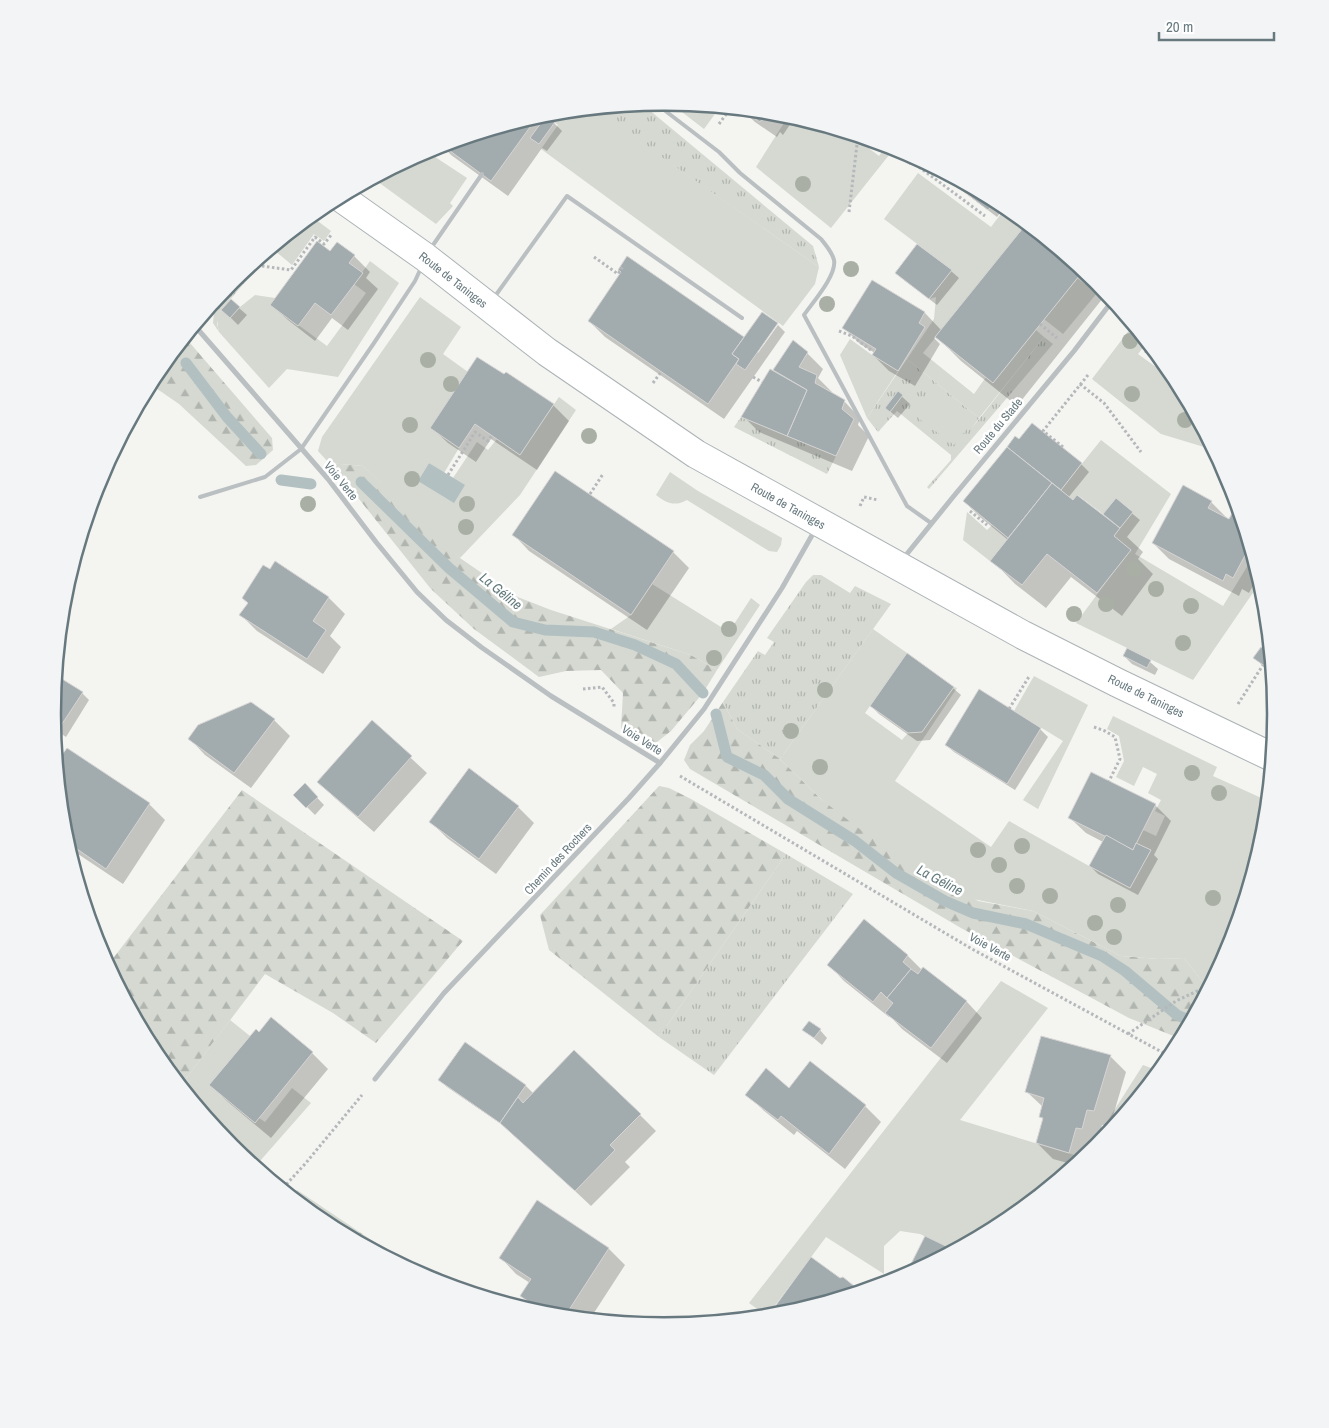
<svg xmlns="http://www.w3.org/2000/svg" width="1329" height="1428" font-family="'Archivo Narrow',sans-serif">
  <style>
    .grass { fill: url(#grass-tufts) }
    .forest { fill: url(#forest-firs) }
    .green { fill: #d5d9d1 }
    .water { fill: #b2c0c2 }
    .shadow { fill: #0003 }
    .lines { fill: none; stroke-linecap: round; stroke-linejoin: round }
    .stream { stroke: #b2c0c2; stroke-width: 11 }
    .building { fill: #a2abae; stroke: #d6d5d4 }
    .secondary-casing { stroke: #acb3b6; stroke-width: 30 }
    .path { stroke: #b4b8ba; stroke-width: 3; stroke-dasharray: 2.5 2.5; stroke-linecap: butt }
    .lane { stroke: #babfc1; stroke-width: 4 }
    .street { stroke: #babfc1; stroke-width: 5 }
    .secondary { stroke: #fff; stroke-width: 28 }
    .tree { fill: #a9afa4 }
    .labels { text-anchor: middle; dominant-baseline: central; stroke-width: 5; stroke-linejoin: round; paint-order: stroke }
    .street-label { font-size: 12px; fill: #67797f; stroke: #fff }
    .water-label { font-size: 14px; font-style: italic; fill: #637a7c; stroke: #fff }
    .rim { fill: none; stroke: #67797f; stroke-width: 2.5 }
  </style>
  <defs>
    <pattern id="grass-tufts" width="24" height="20" patternUnits="userSpaceOnUse" patternTransform="scale(1.25)"><rect width="24" height="20" fill="#d5d9d1"/><path d="M3 7l-1-3M5 7V3M7 7l1-3M15 17l-1-3M17 17v-4M19 17l1-3" fill="none" stroke="#b1b5af"/></pattern>
    <pattern id="forest-firs" width="22" height="20" patternUnits="userSpaceOnUse" patternTransform="scale(1.25)"><rect width="22" height="20" fill="#d5d9d1"/><path d="M5 1l3.5 6h-7zM16 11l3.5 6h-7z" fill="#b1b5af"/></pattern>
  </defs>
  <rect width="100%" height="100%" fill="#f4f4f1"/>
  <g class="grass">
    <polygon points="642,104 813,246 819,267 612,123 625,106"/>
    <polygon points="246,271 253,273 221,310 217,324 219,332 213,323 214,312"/>
    <polygon points="1044,337 1053,344 929,489 927,487 951,460 951,455 897,411 878,432 867,418 907,359 979,418 972,428"/>
    <polygon points="741,417 836,456 827,474 734,427"/>
    <polygon points="813,575 821,575 850,593 855,586 891,604 780,759 737,729 723,702 758,651 765,655 774,642 767,638 806,582"/>
    <polygon points="786,854 853,894 714,1075 659,1037"/>
  </g>
  <g class="forest">
    <path d="M 190,343 L 272,438 L 273,450 L 256,465 L 246,466 L 179,404 L 150,384 C 160,366 174,356 190,343 Z"/>
    <polygon points="329,463 363,466 443,540 460,558 515,596 551,610 691,655 717,670 703,693 671,731 657,742 649,745 621,729 623,693 601,670 566,671 539,677 474,629 431,589 351,489"/>
    <polygon points="723,702 737,729 780,759 822,800 978,901 1033,911 1121,956 1159,959 1184,958 1208,989 1181,1039 1129,1018 961,928 690,769 684,760 690,745 704,731"/>
    <polygon points="659,786 669,788 691,799 786,854 659,1037 549,950 540,915"/>
    <polygon points="242,790 463,941 376,1043 333,1013 265,974 181,1085 155,1054 108,965"/>
    <polygon points="297,1190 431,1280 324,1223 292,1196"/>
  </g>
  <g class="green">
    <polygon points="669,102 720,107 704,129"/>
    <polygon points="625,106 613,123 819,267 815,284 783,326 541,149 558,125 544,114 605,108 610,112 614,107"/>
    <polygon points="789,115 850,134 879,156 887,145 893,150 831,228 756,167"/>
    <polygon points="426,151 467,178 450,203 453,206 436,224 374,179"/>
    <polygon points="918,173 991,227 1006,207 1027,223 923,353 974,394 986,377 993,383 1036,330 1044,337 979,418 907,359 934,319 936,297 929,299 952,270 884,219"/>
    <polygon points="311,216 331,231 324,241 314,234 292,265 274,250 282,240"/>
    <path d="M 370,261 L 399,283 L 338,377 L 287,369 L 269,388 L 219,332 C 217,324 217,318 221,310 L 230,318 L 240,307 L 255,295 L 275,298 L 271,305 L 327,346 L 366,293 L 354,284 Z"/>
    <polygon points="1091,276 1102,287 1063,334 1044,319 1077,278 1085,284"/>
    <polygon points="420,297 461,327 443,354 468,372 430,428 459,448 444,473 429,463 418,481 465,486 453,478 477,442 488,450 497,439 520,454 559,397 576,410 520,495 460,558 363,466 329,463 318,451 322,437"/>
    <polygon points="1133,325 1147,342 1138,354 1175,381 1170,389 1189,403 1214,450 1161,434 1092,379"/>
    <polygon points="850,339 872,355 898,371 867,418 840,355"/>
    <polygon points="941,390 976,418 954,445 918,418"/>
    <polygon points="1101,440 1171,494 1135,554 1223,606 1253,557 1261,581 1193,680 1076,623 1130,550 1114,536 1133,512 1131,510 1116,498 1103,514 1078,495 1073,500 1061,490"/>
    <path d="M 670,472 L 698,491 L 782,538 L 781,545 L 777,552 L 769,551 L 687,500 C 675,507 666,503 656,495 Z"/>
    <polygon points="967,512 987,530 992,525 1008,538 990,561 963,540"/>
    <polygon points="652,584 729,632 751,598 760,605 717,670 691,655 611,629 631,615"/>
    <polygon points="873,629 907,653 865,713 902,740 908,733 922,732 954,687 957,688 895,781 991,847 1009,821 1089,866 1130,888 1151,850 1136,843 1143,830 1156,836 1165,816 1155,811 1161,800 1148,793 1157,774 1143,767 1134,786 1116,777 1124,761 1119,736 1107,729 1113,716 1217,767 1213,776 1268,801 1265,834 1230,948 1208,989 1184,958 1159,959 1121,956 1033,911 958,896 861,830 822,800 780,759"/>
    <polygon points="1034,676 1088,705 1038,809 1023,800 1063,741 1014,711"/>
    <polygon points="1001,981 1048,1008 960,1120 1084,1158 1004,1223 954,1250 920,1234 900,1231 884,1246 884,1274 826,1237 767,1316 749,1303"/>
    <polygon points="230,1020 250,1036 209,1085 255,1123 259,1118 265,1122 292,1088 311,1103 260,1161 254,1165 232,1147 181,1085"/>
    <polygon points="1143,1065 1159,1071 1108,1133 1101,1131"/>
  </g>
  <polygon class="water" points="429,463 465,485 454,503 418,481"/>
  <g class="shadow">
    <polygon points="742,110 784,114 795,117 783,135 780,132 777,137 755,122"/>
    <polygon points="542,115 554,123 562,131 547,151 542,148 508,196 451,155 442,145"/>
    <polygon points="844,132 868,139 863,146"/>
    <polygon points="881,143 899,149 915,157 910,165"/>
    <polygon points="926,163 1005,206 997,217"/>
    <polygon points="1028,224 1097,281 1107,293 1017,406 961,361 936,336 934,338 940,344 915,386 889,371 873,355 875,353 860,344 844,328 873,282 925,313 942,331"/>
    <polygon points="330,253 354,256 370,272 366,278 378,289 348,330 332,318 315,341 288,320 272,305"/>
    <polygon points="951,271 959,278 937,305 904,280 896,272"/>
    <polygon points="623,273 743,337 758,353 778,325 785,332 724,419 605,337 589,321"/>
    <polygon points="239,308 247,315 238,325 230,317"/>
    <polygon points="794,342 807,353 823,369 818,378 832,392 832,394 844,401 860,418 858,425 869,436 852,471 759,432 743,416"/>
    <polygon points="506,374 553,405 569,421 537,470 491,439 476,462 448,443 432,428"/>
    <polygon points="898,393 910,404 898,418 886,408"/>
    <polygon points="1032,425 1081,464 1089,472 1068,498 1103,516 1116,500 1140,520 1127,537 1143,552 1138,559 1153,574 1122,616 1071,577 1046,608 1015,584 992,560 1008,540 980,517 964,501 1008,448 1020,441"/>
    <polygon points="556,473 673,552 689,568 647,630 529,551 514,535"/>
    <polygon points="1211,502 1229,520 1238,505 1259,575 1249,593 1242,589 1239,596 1169,559 1153,543"/>
    <polygon points="65,592 70,598 63,611 64,594"/>
    <polygon points="329,598 345,614 330,636 341,647 323,674 257,631 241,615"/>
    <polygon points="1127,650 1150,662 1158,669 1155,675 1132,664 1124,656"/>
    <polygon points="1271,655 1272,672 1263,666 1255,658"/>
    <polygon points="953,688 961,695 930,740 917,741 879,714 871,706"/>
    <polygon points="979,691 1040,729 1048,737 1015,790 954,752 946,745"/>
    <polygon points="82,693 89,700 66,737 54,729 52,714"/>
    <polygon points="274,720 290,736 251,788 205,755 190,739"/>
    <polygon points="372,722 427,773 374,832 335,798 319,782"/>
    <polygon points="305,785 324,805 315,815 295,795"/>
    <polygon points="149,804 165,820 123,884 69,848 64,833"/>
    <polygon points="1155,805 1171,821 1154,855 1158,859 1138,895 1098,874 1090,866 1103,842 1086,833 1070,818"/>
    <polygon points="518,807 534,823 496,874 447,838 431,822"/>
    <polygon points="864,921 908,956 922,970 923,969 967,1002 982,1018 947,1063 902,1029 890,1016 889,1017 844,981 829,965"/>
    <polygon points="271,1019 312,1053 328,1069 271,1138 227,1101 211,1085 259,1034"/>
    <polygon points="804,1030 820,1030 827,1038 822,1045"/>
    <polygon points="465,1044 526,1086 534,1094 640,1115 656,1131 625,1162 630,1167 591,1206 510,1130 447,1087 440,1080"/>
    <polygon points="1110,1056 1126,1072 1110,1126 1102,1125 1098,1145 1092,1143 1088,1154 1075,1165 1053,1159 1037,1143 1044,1120 1040,1117 1043,1107 1027,1092"/>
    <polygon points="790,1089 865,1106 881,1122 845,1169 797,1131 794,1135 763,1110 747,1094"/>
    <polygon points="537,1202 609,1249 625,1265 590,1319 545,1314 537,1312 522,1296 530,1283 516,1274 501,1258"/>
    <polygon points="843,1279 858,1292 784,1314 769,1316"/>
  </g>
  <g class="lines">
    <g class="stream">
      <polyline points="186,363 227,417 261,454"/>
      <polyline points="281,480 311,484"/>
      <polyline points="361,482 449,568 513,622 545,630 594,632 635,645 676,664 703,693"/>
      <polyline points="716,714 727,757 764,775 788,799 855,841 896,873 945,901 973,913 1026,924 1102,956 1125,971 1177,1015 1191,1021"/>
    </g>
  </g>
  <g class="building">
    <polygon points="742,110 772,113 767,120 764,117 760,122"/>
    <polygon points="538,116 491,181 442,145"/>
    <polygon points="546,116 555,122 539,144 530,138"/>
    <polygon points="926,163 996,201 988,210"/>
    <polygon points="1027,223 1084,270 993,383 935,337"/>
    <polygon points="317,241 330,251 337,242 355,255 349,263 363,273 331,315 315,303 298,326 270,305"/>
    <polygon points="917,244 952,270 929,299 895,273"/>
    <polygon points="627,256 744,337 732,354 739,359 708,404 588,321 621,272 618,270"/>
    <polygon points="872,280 925,312 919,323 925,327 898,371 872,355 876,349 842,328"/>
    <polygon points="231,299 240,307 230,318 221,310"/>
    <polygon points="762,312 778,323 745,370 736,364 739,359 732,354"/>
    <polygon points="793,340 808,352 799,367 817,375 815,383 845,400 842,409 854,419 836,456 787,436 807,390 773,370"/>
    <polygon points="477,357 504,374 506,372 554,404 520,455 475,424 459,448 430,428"/>
    <polygon points="770,369 807,390 787,436 741,417"/>
    <polygon points="898,391 903,395 890,412 885,408"/>
    <polygon points="1032,423 1082,463 1061,490 1007,447 1015,436 1019,439"/>
    <polygon points="1007,447 1052,483 1008,538 963,501"/>
    <polygon points="555,471 674,551 631,615 512,535"/>
    <polygon points="1052,483 1073,500 1077,495 1120,528 1114,536 1131,550 1097,593 1047,554 1022,585 990,561"/>
    <polygon points="1183,485 1212,501 1208,508 1229,519 1237,504 1250,546 1233,578 1226,574 1223,581 1152,543"/>
    <polygon points="1116,498 1133,512 1120,528 1103,514"/>
    <polygon points="275,561 329,597 313,621 326,630 307,659 239,615 248,603 242,598 263,565 270,569"/>
    <polygon points="1261,647 1271,653 1272,671 1253,658"/>
    <polygon points="1127,648 1151,660 1147,668 1123,656"/>
    <polygon points="907,653 954,687 922,732 908,733 870,706"/>
    <polygon points="62,679 83,692 58,730 54,728 52,714 55,688"/>
    <polygon points="979,689 1041,728 1007,784 945,745"/>
    <polygon points="251,702 275,719 234,773 188,739 198,725"/>
    <polygon points="372,720 412,756 358,817 317,782"/>
    <polygon points="67,748 150,803 106,869 67,842 64,833 57,762"/>
    <polygon points="469,768 519,806 479,859 429,822"/>
    <polygon points="1091,772 1156,804 1133,850 1068,818"/>
    <polygon points="305,783 318,797 306,808 293,795"/>
    <polygon points="1106,835 1133,850 1136,843 1151,850 1130,888 1089,866"/>
    <polygon points="864,919 908,955 903,962 911,969 887,998 881,992 873,1002 827,965"/>
    <polygon points="923,967 967,1001 931,1048 885,1013 893,1003 887,998 911,969 918,974"/>
    <polygon points="271,1017 313,1052 255,1123 209,1085 256,1029 259,1032"/>
    <polygon points="809,1021 821,1029 814,1038 802,1030"/>
    <polygon points="1041,1036 1111,1055 1094,1111 1087,1110 1082,1129 1076,1128 1069,1153 1036,1143 1043,1118 1039,1117 1044,1098 1025,1092"/>
    <polygon points="465,1042 526,1085 500,1123 438,1080"/>
    <polygon points="574,1050 641,1114 610,1145 615,1150 575,1191 500,1123 518,1097 523,1103"/>
    <polygon points="810,1061 866,1105 829,1154 781,1116 778,1120 745,1095 766,1068 789,1088"/>
    <polygon points="537,1200 609,1248 565,1316 548,1314 520,1296 531,1279 499,1258"/>
    <polygon points="925,1236 954,1250 905,1276"/>
    <polygon points="811,1257 840,1278 843,1277 854,1286 847,1295 784,1314 768,1316"/>
  </g>
  <g class="lines">
    <g class="secondary-casing">
      <polyline id="secondary" points="340,197 425,257 547,352 696,454 1023,635 1118,683 1272,757"/>
    </g>
    <g class="path">
      <polyline points="719,124 730,109"/>
      <polyline points="915,164 985,216"/>
      <polyline points="849,212 858,136"/>
      <polyline points="594,257 618,274 624,265"/>
      <polyline points="262,266 291,270 315,237 324,244 332,234"/>
      <polyline points="1040,324 1057,338"/>
      <polyline points="839,331 852,336 871,350"/>
      <polyline points="1150,346 1146,352 1171,371"/>
      <polyline points="753,377 762,382"/>
      <polyline points="653,383 661,372"/>
      <polyline points="1080,384 1104,403 1141,452"/>
      <polyline points="1063,447 1043,431 1088,375"/>
      <polyline points="448,475 475,432 488,441 492,435"/>
      <polyline points="590,494 603,474"/>
      <polyline points="860,506 864,497 878,500"/>
      <polyline points="970,511 987,525"/>
      <polyline points="583,689 602,687 614,703 614,708"/>
      <polyline points="1238,704 1263,665"/>
      <polyline points="1009,709 1030,675"/>
      <polyline points="1094,727 1105,731 1115,737 1120,759 1109,781"/>
      <polyline points="680,776 972,949 1171,1057"/>
      <polyline points="1128,1034 1176,1001 1210,985"/>
      <polyline points="283,1188 305,1164 362,1095"/>
    </g>
    <g class="lane">
      <path d="M 655,103 L 719,152 L 740,173 L 821,239 C 826,245 832,252 834,260 C 837,275 813,302 804,315 L 907,506 L 931,523"/>
      <polyline points="431,248 482,174"/>
      <polyline points="493,299 567,196 742,318"/>
      <polyline points="200,497 265,477 301,449 374,343 415,281 421,268"/>
    </g>
    <g class="street">
      <polyline points="195,326 328,479 376,542 417,592 446,620 481,647 551,696 660,763"/>
      <polyline points="902,560 953,497 1074,351 1113,300"/>
      <polyline points="375,1079 444,993 629,798 660,763 704,709 782,588 815,530"/>
    </g>
    <use href="#secondary" class="secondary"/>
  </g>
  <g class="tree">
    <circle cx="803" cy="184" r="8"/>
    <circle cx="851" cy="269" r="8"/>
    <circle cx="827" cy="304" r="8"/>
    <circle cx="1130" cy="341" r="8"/>
    <circle cx="428" cy="360" r="8"/>
    <circle cx="451" cy="384" r="8"/>
    <circle cx="1132" cy="394" r="8"/>
    <circle cx="1185" cy="420" r="8"/>
    <circle cx="410" cy="425" r="8"/>
    <circle cx="589" cy="436" r="8"/>
    <circle cx="412" cy="479" r="8"/>
    <circle cx="308" cy="504" r="8"/>
    <circle cx="467" cy="504" r="8"/>
    <circle cx="466" cy="527" r="8"/>
    <circle cx="1134" cy="569" r="8"/>
    <circle cx="1156" cy="589" r="8"/>
    <circle cx="1106" cy="604" r="8"/>
    <circle cx="1191" cy="606" r="8"/>
    <circle cx="1074" cy="614" r="8"/>
    <circle cx="729" cy="629" r="8"/>
    <circle cx="1183" cy="643" r="8"/>
    <circle cx="714" cy="658" r="8"/>
    <circle cx="825" cy="690" r="8"/>
    <circle cx="791" cy="731" r="8"/>
    <circle cx="820" cy="767" r="8"/>
    <circle cx="1192" cy="773" r="8"/>
    <circle cx="1219" cy="793" r="8"/>
    <circle cx="1022" cy="846" r="8"/>
    <circle cx="978" cy="850" r="8"/>
    <circle cx="999" cy="865" r="8"/>
    <circle cx="1017" cy="886" r="8"/>
    <circle cx="1050" cy="896" r="8"/>
    <circle cx="1213" cy="898" r="8"/>
    <circle cx="1118" cy="905" r="8"/>
    <circle cx="1095" cy="923" r="8"/>
    <circle cx="1114" cy="937" r="8"/>
  </g>
  <g class="labels">
    <g class="street-label">
      <text transform="translate(453 280) rotate(38)">Route de Taninges</text>
      <text transform="translate(998 426) rotate(-50)">Route du Stade</text>
      <text transform="translate(341 481) rotate(51)">Voie Verte</text>
      <text transform="translate(788 506) rotate(29)">Route de Taninges</text>
      <text transform="translate(1146 696) rotate(26)">Route de Taninges</text>
      <text transform="translate(642 740) rotate(32)">Voie Verte</text>
      <text transform="translate(558 859) rotate(-47)">Chemin des Rochers</text>
      <text transform="translate(990 947) rotate(29)">Voie Verte</text>
    </g>
    <g class="water-label">
      <text transform="translate(501 591) rotate(39)">La Géline</text>
      <text transform="translate(940 880) rotate(28)">La Géline</text>
    </g>
  </g>
  <path d="M0 0H1329V1428H0ZM61 714a603 603 0 1 1 1206 0a603 603 0 1 1-1206 0Z" fill="#f3f4f5" fill-rule="evenodd"/>
  <path class="rim" d="M61 714a603 603 0 1 1 1206 0a603 603 0 1 1-1206 0Z"/>
  <path d="M1159 32v8h115v-8" fill="none" stroke="#67797f" stroke-width="2.5"/>
  <text x="1166" y="32" font-size="15" fill="#67797f" stroke="#ffffff" stroke-width="4" paint-order="stroke">20 m</text>
</svg>
